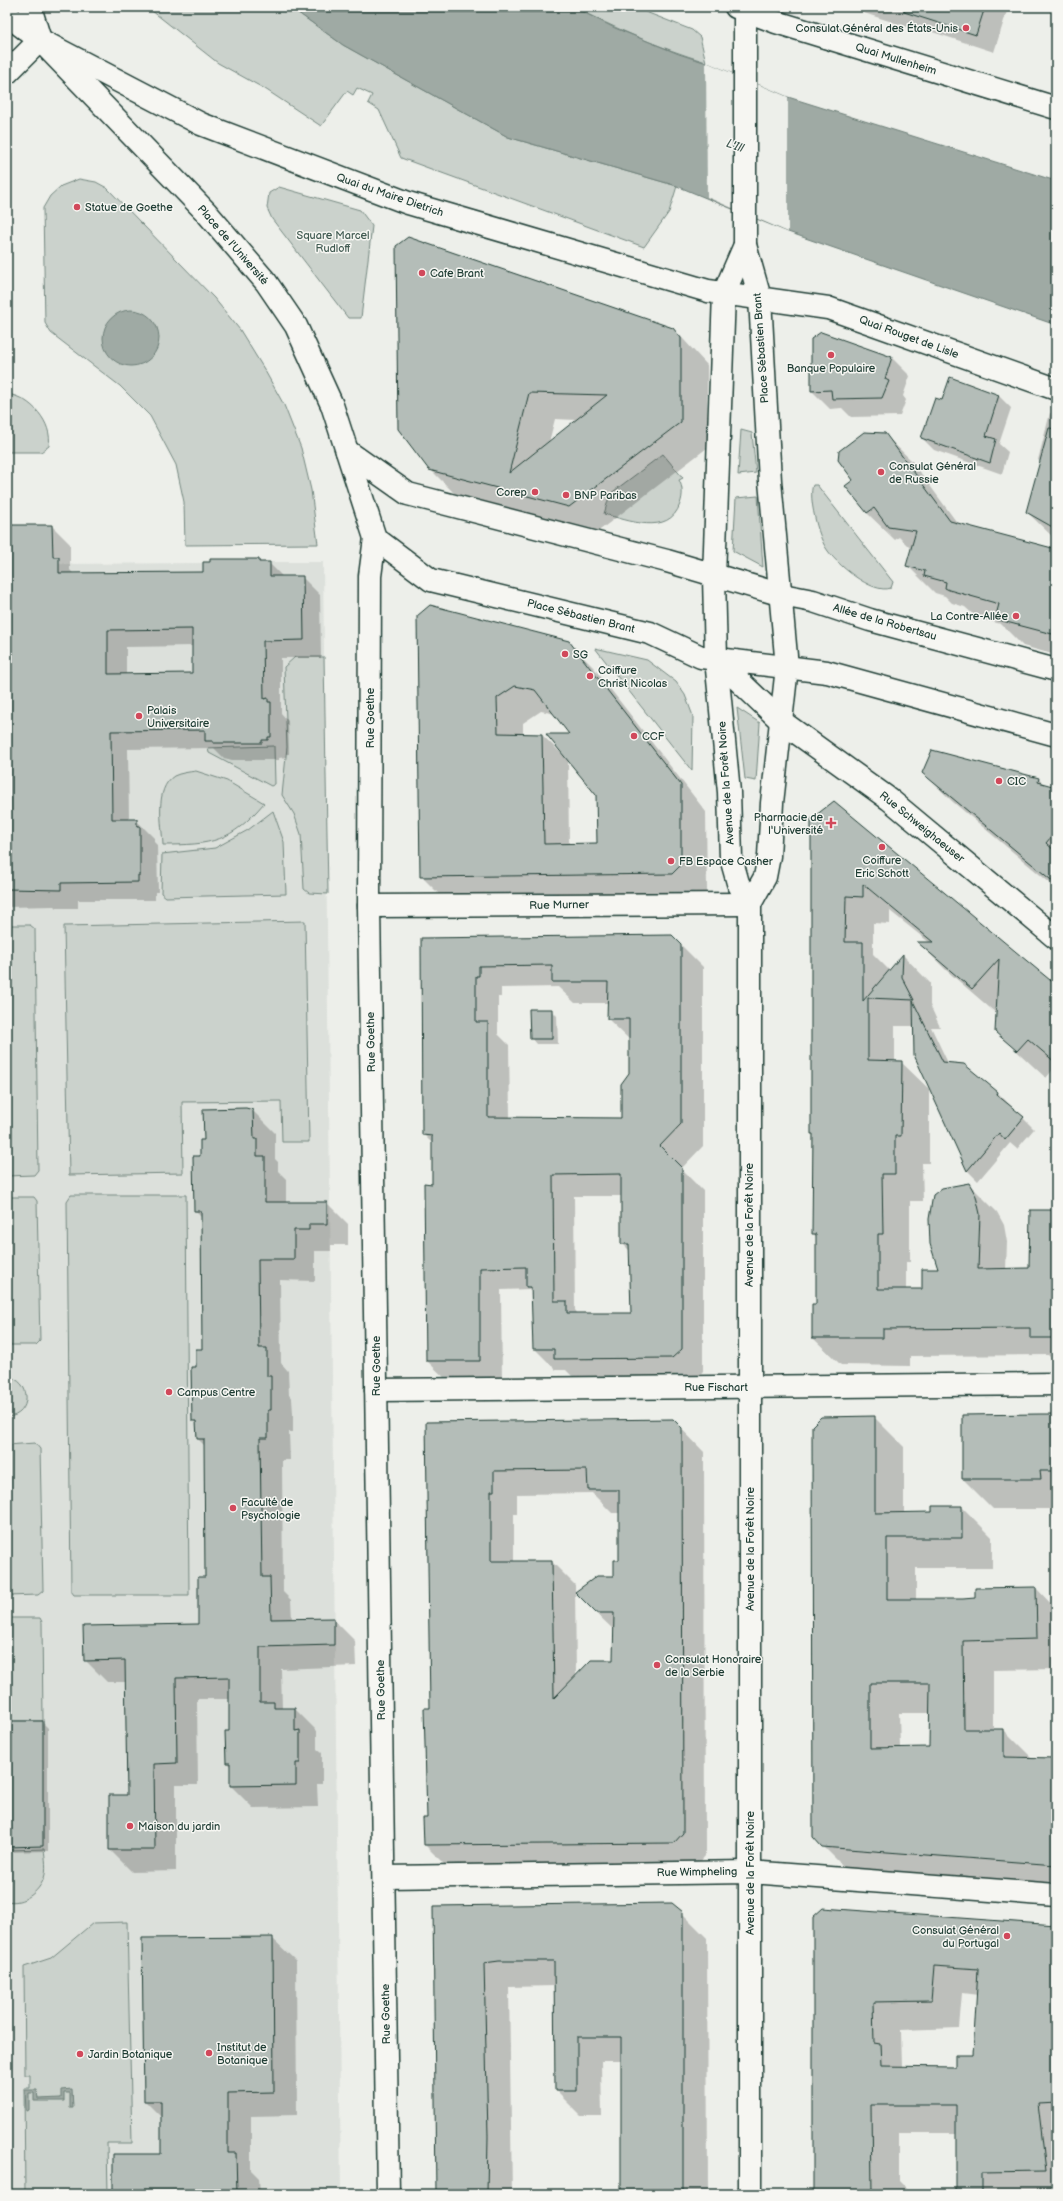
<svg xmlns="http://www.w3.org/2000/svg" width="1063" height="2201" font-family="'Balsamiq Sans',sans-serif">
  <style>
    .built { fill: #dce0db }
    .green { fill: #cbd2cc; stroke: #758880 }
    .water { fill: #9faaa4; stroke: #6c7e77 }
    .pier { fill: #edefea }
    .shadow { fill: #0003; fill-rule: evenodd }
    .building { fill: #b4bdb8; stroke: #1f3d34; fill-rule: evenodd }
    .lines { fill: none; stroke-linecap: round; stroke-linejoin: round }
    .street-casing { stroke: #1f3d34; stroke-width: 25 }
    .secondary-casing { stroke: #1f3d34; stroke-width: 25 }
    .primary-casing { stroke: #1f3d34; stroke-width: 25 }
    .street { stroke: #f6f6f2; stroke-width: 22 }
    .secondary { stroke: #f6f6f2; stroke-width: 22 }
    .primary { stroke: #f6f6f2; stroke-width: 22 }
    .poi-dot { fill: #d1495b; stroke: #f6f6f2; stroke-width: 1.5 }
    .labels { text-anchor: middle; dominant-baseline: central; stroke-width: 3; stroke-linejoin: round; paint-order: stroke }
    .poi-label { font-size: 11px; fill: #1f3d34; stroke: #f6f6f2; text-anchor: start }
    .street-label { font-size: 11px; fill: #1f3d34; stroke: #f6f6f2 }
    .park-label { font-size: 11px; fill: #415b52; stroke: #f6f6f2 }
    .water-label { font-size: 12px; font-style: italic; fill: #3f5850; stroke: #f6f6f2 }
  </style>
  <rect width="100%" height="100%" fill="#edefea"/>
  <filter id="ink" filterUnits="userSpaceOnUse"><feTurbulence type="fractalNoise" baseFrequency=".025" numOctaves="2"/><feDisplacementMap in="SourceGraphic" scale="8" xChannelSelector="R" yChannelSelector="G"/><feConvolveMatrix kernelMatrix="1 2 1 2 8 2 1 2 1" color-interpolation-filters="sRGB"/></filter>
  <g filter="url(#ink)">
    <polygon class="built" points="33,557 59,557 59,564 203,563 210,562 210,559 259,559 260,562 323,562 341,2194 7,2194 7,560"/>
    <g class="green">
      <polygon points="147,7 290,7 343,45 508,137 677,186 669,212 644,247 401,158 379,110 368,103 372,95 357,88 353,95 347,91 321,126 265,89 218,63"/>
      <path d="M 574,7 L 633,7 L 692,30 L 700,37 L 706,62 C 660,48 616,29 574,7 Z"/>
      <polygon points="79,179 96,182 107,188 214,298 240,330 264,369 284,405 301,448 311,490 318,544 185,545 184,502 176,465 150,416 120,386 51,333 45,323 43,208 50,196 61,186"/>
      <polygon points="279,187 360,210 372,226 361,318 348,318 272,219 267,208 269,193"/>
      <path d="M 7,394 C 31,397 53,423 49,446 L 41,452 L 7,452 Z"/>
      <polygon points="741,430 752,433 756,473 738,475"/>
      <path d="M 663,454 L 683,478 L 679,480 C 683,487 683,496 680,504 C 669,537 627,520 604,514 L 610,494 Z"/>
      <path d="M 813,485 L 817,485 L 893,582 L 891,588 C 872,595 835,563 826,548 C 818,536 808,497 813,485 Z"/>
      <polygon points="758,496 763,567 733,551 736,498"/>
      <polygon points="595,648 647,660 676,682 685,695 693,716 692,771"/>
      <polygon points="295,657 324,657 328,894 309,893 304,889 301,834 294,814 282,795 287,747 284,667"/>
      <polygon points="737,708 760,723 756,781 745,779"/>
      <polygon points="274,746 275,784 271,786 209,753 208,748"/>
      <path d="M 196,771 L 227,781 L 264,803 C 231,842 212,845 163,845 C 162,824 154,789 174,776 C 180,773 189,772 196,771 Z"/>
      <polygon points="273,811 284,842 286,894 166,897 161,893 162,854 215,848 248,830"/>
      <polygon points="305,921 309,1142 282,1142 281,1101 182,1102 183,1173 69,1175 64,926"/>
      <polygon points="7,925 30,925 35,929 38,1170 34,1175 7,1176"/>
      <polygon points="71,1195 186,1195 189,1595 74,1595 71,1591 67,1201"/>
      <polygon points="7,1197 34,1197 37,1201 40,1341 36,1345 7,1345"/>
      <path d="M 7,1377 C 32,1379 33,1416 7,1417 Z"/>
      <polygon points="35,1443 40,1449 43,1591 38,1595 7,1596 7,1445"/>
      <polygon points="7,1618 40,1618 42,1622 43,1721 7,1721"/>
      <path d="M 44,1849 C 45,1857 47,1870 44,1878 C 39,1892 23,1905 7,1901 L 7,1850 Z"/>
      <polygon points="127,1922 132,2143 107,2143 108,2194 25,2194 24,2088 30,2088 30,2075 25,2075 24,1967 51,1958 93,1923"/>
    </g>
    <g class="water">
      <polygon points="290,7 573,7 615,28 679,54 710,64 788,97 1056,181 1056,325 788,232 677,186 508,137 343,45"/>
      <circle cx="131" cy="338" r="28"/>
      <polygon points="72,2089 73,2108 70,2108 70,2093 64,2093 64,2101 34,2101 34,2093 29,2093 29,2110 26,2111 25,2090 37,2090 38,2099 61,2098 61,2090"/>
    </g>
    <polygon class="pier" points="706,62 788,97 788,232 707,197"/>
    <g class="shadow">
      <polygon points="858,7 1007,7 1008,8 994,52 911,25 911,28 864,13"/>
      <path d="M 673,328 L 707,365 L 707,448 L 596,533 L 457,496 L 430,469 L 399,429 ZM 555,419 L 577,420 L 549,442 Z"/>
      <polygon points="821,333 892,358 910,376 903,396 906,400 900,416 851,417 842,408 830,409 812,391"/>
      <polygon points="999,396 1011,408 999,444 1008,452 1002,474 934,450 922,438 942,401"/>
      <polygon points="1050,413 1056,415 1056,540 1027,512 1041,462 1038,460"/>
      <polygon points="884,434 912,461 958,524 1056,550 1056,655 1023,646 1001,624 977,618 965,607 952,603 945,596 935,593 907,565 912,550 899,537 895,540 867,513 847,486 854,480"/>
      <path d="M 7,526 L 52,526 L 70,544 L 70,570 L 74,574 L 204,573 L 259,560 L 262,563 L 269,563 L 283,577 L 302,577 L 320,595 L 321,658 L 281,658 L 281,713 L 288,721 L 289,754 L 286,754 L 286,757 L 279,758 L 279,760 L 232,760 L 224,758 L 214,748 L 128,749 L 129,820 L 136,820 L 154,838 L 154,842 L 157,845 L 158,892 L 155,892 L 155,900 L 78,900 L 78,908 L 56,908 L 54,906 L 7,907 ZM 193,646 L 193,674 L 126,675 L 126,647 Z"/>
      <path d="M 418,616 L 568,642 L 594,668 L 706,812 L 707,891 L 698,899 L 447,902 L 421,876 ZM 541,711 L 555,714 L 572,735 L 565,757 L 542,735 L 523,735 L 523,723 ZM 568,759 L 597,795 L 598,844 L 569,844 Z"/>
      <polygon points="933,751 1039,779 1044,785 1056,788 1056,888 953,802 923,773"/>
      <polygon points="812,819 1056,987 1056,1066 1046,1078 996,1032 997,1014 946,970 919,943 930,943 890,911 890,924 873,923 873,954 890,971 903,955 930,983 930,1005 940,1027 931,1027 948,1063 964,1065 998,1093 1034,1129 1017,1149 1010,1143 978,1181 968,1171 915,1055 915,1026 895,1026 895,1061 901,1062 929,1089 929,1163 922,1163 923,1201 910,1201 910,1262 906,1262 906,1290 923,1290 939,1270 969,1184 997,1212 1004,1225 1007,1242 1006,1270 1030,1269 1056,1211 1056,1363 1048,1355 910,1356 910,1366 841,1365 813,1338 817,1305 817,1238 813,1233"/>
      <path d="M 672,936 L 703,967 L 703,1146 L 681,1169 L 703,1191 L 703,1371 L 695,1380 L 577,1381 L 566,1370 L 556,1370 L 534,1348 L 532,1292 L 529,1289 L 501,1290 L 502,1382 L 449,1382 L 427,1361 L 433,1144 L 424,1135 L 422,939 ZM 558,987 L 575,1003 L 609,1003 L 608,1019 L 630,1040 L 630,1073 L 622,1119 L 510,1118 L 509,1045 L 498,1034 L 498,997 L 501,997 L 501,988 ZM 574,1196 L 622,1196 L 622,1243 L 631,1252 L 632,1314 L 578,1314 L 575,1310 Z"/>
      <polygon points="551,1010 557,1016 558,1044 536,1044 531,1038"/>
      <polygon points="253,1111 275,1133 275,1159 278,1162 278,1171 286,1179 286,1203 326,1202 348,1224 348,1245 331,1245 331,1251 315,1251 315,1281 280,1280 281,1363 288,1371 289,1395 292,1399 293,1413 293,1432 289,1432 290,1460 282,1460 283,1592 291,1600 292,1620 333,1619 355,1641 356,1666 281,1669 282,1709 295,1709 317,1731 317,1749 322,1753 322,1784 317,1784 318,1807 253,1808 231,1786 231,1767 227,1763 230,1732 230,1699 197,1699 198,1785 176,1785 176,1871 132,1872 110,1850 128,1796 127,1682 107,1682 85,1660 199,1625 206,1578 205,1446 198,1439 197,1425 193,1420 197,1368 203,1350 202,1218 194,1210 205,1141"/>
      <polygon points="1056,1415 1056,1509 993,1509 963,1479 963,1416"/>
      <path d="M 874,1417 L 904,1447 L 904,1513 L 933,1513 L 962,1507 L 992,1537 L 992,1568 L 916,1568 L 916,1600 L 963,1600 L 1036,1588 L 1056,1609 L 1056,1669 L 993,1670 L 993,1730 L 1004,1730 L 1032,1758 L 1056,1759 L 1056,1892 L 853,1876 L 814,1837 ZM 899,1713 L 931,1713 L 930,1748 L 900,1748 Z"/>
      <path d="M 673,1420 L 704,1452 L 705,1856 L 697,1865 L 448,1868 L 425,1845 L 428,1819 L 431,1709 L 427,1423 ZM 592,1493 L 612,1513 L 620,1513 L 620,1561 L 615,1577 L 596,1613 L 615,1631 L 614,1661 L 576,1677 L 575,1585 L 552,1562 L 514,1562 L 514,1514 L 517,1514 L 517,1494 Z"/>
      <polygon points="7,1722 42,1722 48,1728 48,1851 7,1852"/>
      <polygon points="434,1907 682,1913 707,1938 708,2194 622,2194 622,2061 601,2061 602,2116 581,2116 556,2091 555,1986 509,1987 512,2194 437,2194"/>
      <path d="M 814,1917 L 1056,1926 L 1056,2194 L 978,2194 L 957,2133 L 899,2133 L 899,2181 L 912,2194 L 814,2194 ZM 962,1993 L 978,1995 L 974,2056 L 956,2068 L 902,2067 L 901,2030 L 959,2028 Z"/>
      <polygon points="272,1938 296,1961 297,2115 251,2116 251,2170 259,2178 260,2194 114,2194 162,2155 162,2118 145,2101"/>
    </g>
    <g class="building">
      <polygon points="905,7 985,7 976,35 904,12"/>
      <path d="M 408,237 L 673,328 L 681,338 L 681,422 L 569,507 L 429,470 L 398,429 L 396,246 ZM 529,393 L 607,395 L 509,473 Z"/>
      <polygon points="821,332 892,357 885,379 889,381 882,398 832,399 831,390 811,391 811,339"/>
      <polygon points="950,377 999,395 986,436 996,439 990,463 921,438 935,398 942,400"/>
      <polygon points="1049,428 1056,429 1056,529 1026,512"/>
      <polygon points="864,432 885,433 950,521 1056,549 1056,635 995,619 999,604 949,590 945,588 946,582 924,576 925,571 906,566 916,531 888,527 874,508 867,513 845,486 853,480 838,460 839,451"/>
      <path d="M 7,525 L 52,525 L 53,557 L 59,557 L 59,573 L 203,572 L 203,562 L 210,562 L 210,559 L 259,559 L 259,562 L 270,562 L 270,576 L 303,576 L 304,640 L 263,641 L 264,699 L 268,698 L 268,702 L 271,702 L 271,737 L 268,737 L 268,740 L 262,740 L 262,743 L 213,743 L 213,741 L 205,741 L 205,730 L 111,731 L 112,819 L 137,819 L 137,826 L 140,826 L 140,875 L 138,875 L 138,882 L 61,883 L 61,890 L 7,889 ZM 192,629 L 192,673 L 108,674 L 108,630 Z"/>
      <path d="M 430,605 L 569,641 L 681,785 L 681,865 L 672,874 L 420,877 L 417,616 ZM 515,686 L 535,690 L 569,734 L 546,734 L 596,795 L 597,843 L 544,844 L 542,734 L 498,733 L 497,698 Z"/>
      <polygon points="932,750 1039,778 1038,782 1056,787 1056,831 1046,843 1056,852 1056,884 922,773"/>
      <polygon points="834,801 1056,985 1056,1063 1028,1039 1017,1051 995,1032 999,959 972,989 917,942 933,942 863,884 863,897 846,896 845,942 863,942 863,1001 903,954 902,977 914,1000 868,998 868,1060 902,1061 901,1136 895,1136 895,1174 882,1174 883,1234 878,1234 878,1289 922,1289 922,1269 938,1269 930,1244 929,1219 933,1195 942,1188 969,1183 976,1196 980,1214 978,1269 1029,1268 1030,1210 1056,1210 1056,1338 1030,1338 1030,1328 883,1329 883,1338 812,1338 812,1304 816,1304 816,1234 812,1234 813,1134 811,1134 811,819"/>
      <path d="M 672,935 L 681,944 L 681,1124 L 660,1146 L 682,1168 L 682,1349 L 672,1358 L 554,1359 L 554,1349 L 533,1349 L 531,1287 L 526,1287 L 526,1267 L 480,1268 L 480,1361 L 426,1361 L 424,1183 L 432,1184 L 432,1136 L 422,1135 L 421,938 ZM 552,965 L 552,982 L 608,982 L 607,1019 L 629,1019 L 629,1073 L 621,1084 L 621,1118 L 488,1117 L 488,1022 L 476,1022 L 476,976 L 479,976 L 479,966 ZM 621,1174 L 621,1244 L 629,1244 L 631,1313 L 567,1313 L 567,1301 L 554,1301 L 553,1175 Z"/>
      <polygon points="913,1001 943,1062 964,1064 998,1092 997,1095 1024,1117 1005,1140 999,1133 967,1171 914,1055"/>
      <polygon points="529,1009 552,1009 552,1039 530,1039"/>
      <polygon points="246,1108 253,1110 254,1139 257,1139 257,1156 265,1156 265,1202 327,1202 327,1224 309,1224 309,1230 294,1230 294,1259 258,1259 259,1348 267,1348 267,1376 271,1376 271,1410 268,1410 268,1438 260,1438 262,1577 270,1577 271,1619 334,1618 334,1645 260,1647 260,1702 274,1702 274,1708 295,1708 295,1731 300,1730 300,1763 296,1763 296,1785 230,1786 230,1763 226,1763 225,1731 229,1731 229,1677 176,1678 177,1763 154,1764 155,1850 109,1850 109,1795 127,1795 125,1660 84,1661 83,1626 198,1624 198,1577 205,1577 204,1439 197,1439 196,1421 192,1421 191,1367 196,1367 196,1349 202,1349 201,1211 194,1211 193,1156 200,1156 200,1140 204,1140 203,1109"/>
      <polygon points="1040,1414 1056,1414 1056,1471 1040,1471 1041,1479 962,1479 962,1415"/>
      <path d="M 875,1416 L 875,1513 L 932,1512 L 932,1506 L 962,1506 L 962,1538 L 887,1538 L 887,1599 L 963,1599 L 975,1598 L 975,1588 L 1036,1587 L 1037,1639 L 963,1641 L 964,1729 L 1004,1729 L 1004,1757 L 1056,1758 L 1053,1814 L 1056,1814 L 1056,1865 L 822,1847 L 813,1837 L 812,1426 L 821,1417 ZM 870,1683 L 930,1683 L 929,1747 L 870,1748 Z"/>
      <path d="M 673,1419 L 682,1428 L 683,1833 L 674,1843 L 424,1845 L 423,1818 L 427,1818 L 424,1708 L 430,1708 L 426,1422 ZM 587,1470 L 588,1490 L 619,1490 L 619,1560 L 614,1560 L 614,1576 L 597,1576 L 575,1592 L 596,1613 L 614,1613 L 613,1660 L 591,1660 L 554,1698 L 552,1561 L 491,1561 L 491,1491 L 494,1491 L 494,1471 Z"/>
      <polygon points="7,1721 43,1721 43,1846 7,1847"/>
      <polygon points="672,1903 683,1912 683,2194 621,2194 621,2037 577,2037 577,2091 555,2091 554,1961 499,1961 484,1963 488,2136 487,2194 436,2194 433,1906"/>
      <path d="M 823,1908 L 1056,1925 L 1056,1982 L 1052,2033 L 1056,2033 L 1056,2102 L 1038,2103 L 1046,2171 L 982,2172 L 982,2194 L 956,2194 L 956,2105 L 871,2105 L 872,2194 L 813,2194 L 813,1917 ZM 934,1966 L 978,1969 L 973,2055 L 955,2055 L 955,2067 L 881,2066 L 880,2044 L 874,2043 L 873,2002 L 931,2001 Z"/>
      <polygon points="273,1937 274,2092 228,2093 228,2153 236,2153 237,2194 113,2194 113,2154 161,2154 161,2101 144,2101 142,1938"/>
    </g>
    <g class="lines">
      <g class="street-casing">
        <g id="street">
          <polyline points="736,7 776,22 1056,108"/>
          <polyline points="7,73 40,40 201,124 408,203 708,291 828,308 1056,389"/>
          <polyline points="375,538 370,576 369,906 388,2194"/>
          <polyline points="782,722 889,799 1056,938"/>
          <polyline points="369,906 750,904"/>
          <polyline points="376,1390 1056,1384"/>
          <polyline points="385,1877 750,1872 1056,1895"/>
        </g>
      </g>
      <g class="secondary-casing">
        <g id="secondary">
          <polyline points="30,7 40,40"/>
          <polyline points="7,15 40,40 206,212 266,282 296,326 332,405 375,538 431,580 650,633 701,657 827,672 1056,735"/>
          <polyline points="347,451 408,494 667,561 782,595 813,601 870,620 1056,670"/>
          <polyline points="716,659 782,722"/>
        </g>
      </g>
      <g class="primary-casing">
        <g id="primary">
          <polyline points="745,7 745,245 760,298 770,481 787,667 772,803 769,856 765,877 750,904"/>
          <polyline points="745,245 724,293 714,577 716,659 729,792 731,858 738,883 750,904 750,2194"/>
        </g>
      </g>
      <use href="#street" class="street"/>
      <use href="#secondary" class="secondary"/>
      <use href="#primary" class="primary"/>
    </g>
  </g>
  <g class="poi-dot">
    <circle cx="966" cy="28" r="4"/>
    <circle cx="77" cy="207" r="4"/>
    <circle cx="422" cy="273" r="4"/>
    <circle cx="831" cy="355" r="4"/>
    <circle cx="881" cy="472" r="4"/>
    <circle cx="535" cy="492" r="4"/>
    <circle cx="566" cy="495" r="4"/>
    <circle cx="1016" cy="616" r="4"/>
    <circle cx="565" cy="654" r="4"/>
    <circle cx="590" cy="676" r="4"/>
    <circle cx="139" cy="716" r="4"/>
    <circle cx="634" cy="736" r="4"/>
    <circle cx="999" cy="781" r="4"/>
    <path d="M829 817h4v4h4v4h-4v4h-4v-4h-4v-4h4z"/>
    <circle cx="882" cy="847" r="4"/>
    <circle cx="671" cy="861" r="4"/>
    <circle cx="169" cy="1392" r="4"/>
    <circle cx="233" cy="1508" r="4"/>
    <circle cx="657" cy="1665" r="4"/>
    <circle cx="130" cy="1826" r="4"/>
    <circle cx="1007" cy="1936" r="4"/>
    <circle cx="209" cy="2053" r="4"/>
    <circle cx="80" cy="2054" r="4"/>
  </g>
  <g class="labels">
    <g class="poi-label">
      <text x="958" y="28" text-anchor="end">Consulat Général des États-Unis</text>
      <text x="85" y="207">Statue de Goethe</text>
      <text x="430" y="273">Cafe Brant</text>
      <text x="831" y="368" text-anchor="middle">Banque Populaire</text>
      <text x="889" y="466">Consulat Général<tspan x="889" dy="13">de Russie</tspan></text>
      <text x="527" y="492" text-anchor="end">Corep</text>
      <text x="574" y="495">BNP Paribas</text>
      <text x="1008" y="616" text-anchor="end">La Contre-Allée</text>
      <text x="573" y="654">SG</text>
      <text x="598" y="670">Coiffure<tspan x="598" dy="13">Christ Nicolas</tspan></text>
      <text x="147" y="710">Palais<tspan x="147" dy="13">Universitaire</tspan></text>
      <text x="642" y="736">CCF</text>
      <text x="1007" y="781">CIC</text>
      <text x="823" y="817" text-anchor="end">Pharmacie de<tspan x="823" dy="13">l'Université</tspan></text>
      <text x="882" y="860" text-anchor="middle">Coiffure<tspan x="882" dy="13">Eric Schott</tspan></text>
      <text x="679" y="861">FB Espace Casher</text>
      <text x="177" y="1392">Campus Centre</text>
      <text x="241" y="1502">Faculté de<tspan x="241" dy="13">Psychologie</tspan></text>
      <text x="665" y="1659">Consulat Honoraire<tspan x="665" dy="13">de la Serbie</tspan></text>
      <text x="138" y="1826">Maison du jardin</text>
      <text x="999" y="1930" text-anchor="end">Consulat Général<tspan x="999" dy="13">du Portugal</tspan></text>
      <text x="217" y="2047">Institut de<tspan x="217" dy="13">Botanique</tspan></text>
      <text x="88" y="2054">Jardin Botanique</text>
    </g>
    <g class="street-label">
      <text transform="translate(896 59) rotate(17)">Quai Mullenheim</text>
      <text transform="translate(390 195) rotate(19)">Quai du Maire Dietrich</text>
      <text transform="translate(233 245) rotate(49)">Place de l'Université</text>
      <text transform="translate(909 337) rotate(20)">Quai Rouget de Lisle</text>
      <text transform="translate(761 348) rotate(-94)">Place Sébastien Brant</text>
      <text transform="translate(581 616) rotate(14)">Place Sébastien Brant</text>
      <text transform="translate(885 622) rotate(16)">Allée de la Robertsau</text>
      <text transform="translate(370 718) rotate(-90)">Rue Goethe</text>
      <text transform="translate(726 783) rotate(-94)">Avenue de la Forêt Noire</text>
      <text transform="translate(922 827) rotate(39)">Rue Schweighaeuser</text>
      <text transform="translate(559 905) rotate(-1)">Rue Murner</text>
      <text transform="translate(371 1042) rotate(-91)">Rue Goethe</text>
      <text transform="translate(749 1225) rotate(-90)">Avenue de la Forêt Noire</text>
      <text transform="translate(376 1366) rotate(-90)">Rue Goethe</text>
      <text x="716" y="1387">Rue Fischart</text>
      <text transform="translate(750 1549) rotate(-90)">Avenue de la Forêt Noire</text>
      <text transform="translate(381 1690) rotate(-91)">Rue Goethe</text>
      <text transform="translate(697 1872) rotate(-1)">Rue Wimpheling</text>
      <text transform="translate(750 1873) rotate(-90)">Avenue de la Forêt Noire</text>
      <text transform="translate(386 2014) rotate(-91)">Rue Goethe</text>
    </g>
    <g class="park-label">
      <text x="333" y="235">Square Marcel<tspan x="333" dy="13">Rudloff</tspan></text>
    </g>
    <g class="water-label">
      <text transform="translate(735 146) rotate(20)">L'Ill</text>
    </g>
  </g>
  <rect width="1063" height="2201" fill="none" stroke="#f6f6f2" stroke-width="24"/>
  <rect x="12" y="12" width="1039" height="2177" fill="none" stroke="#1f3d34" stroke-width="1.5" filter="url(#ink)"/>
</svg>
